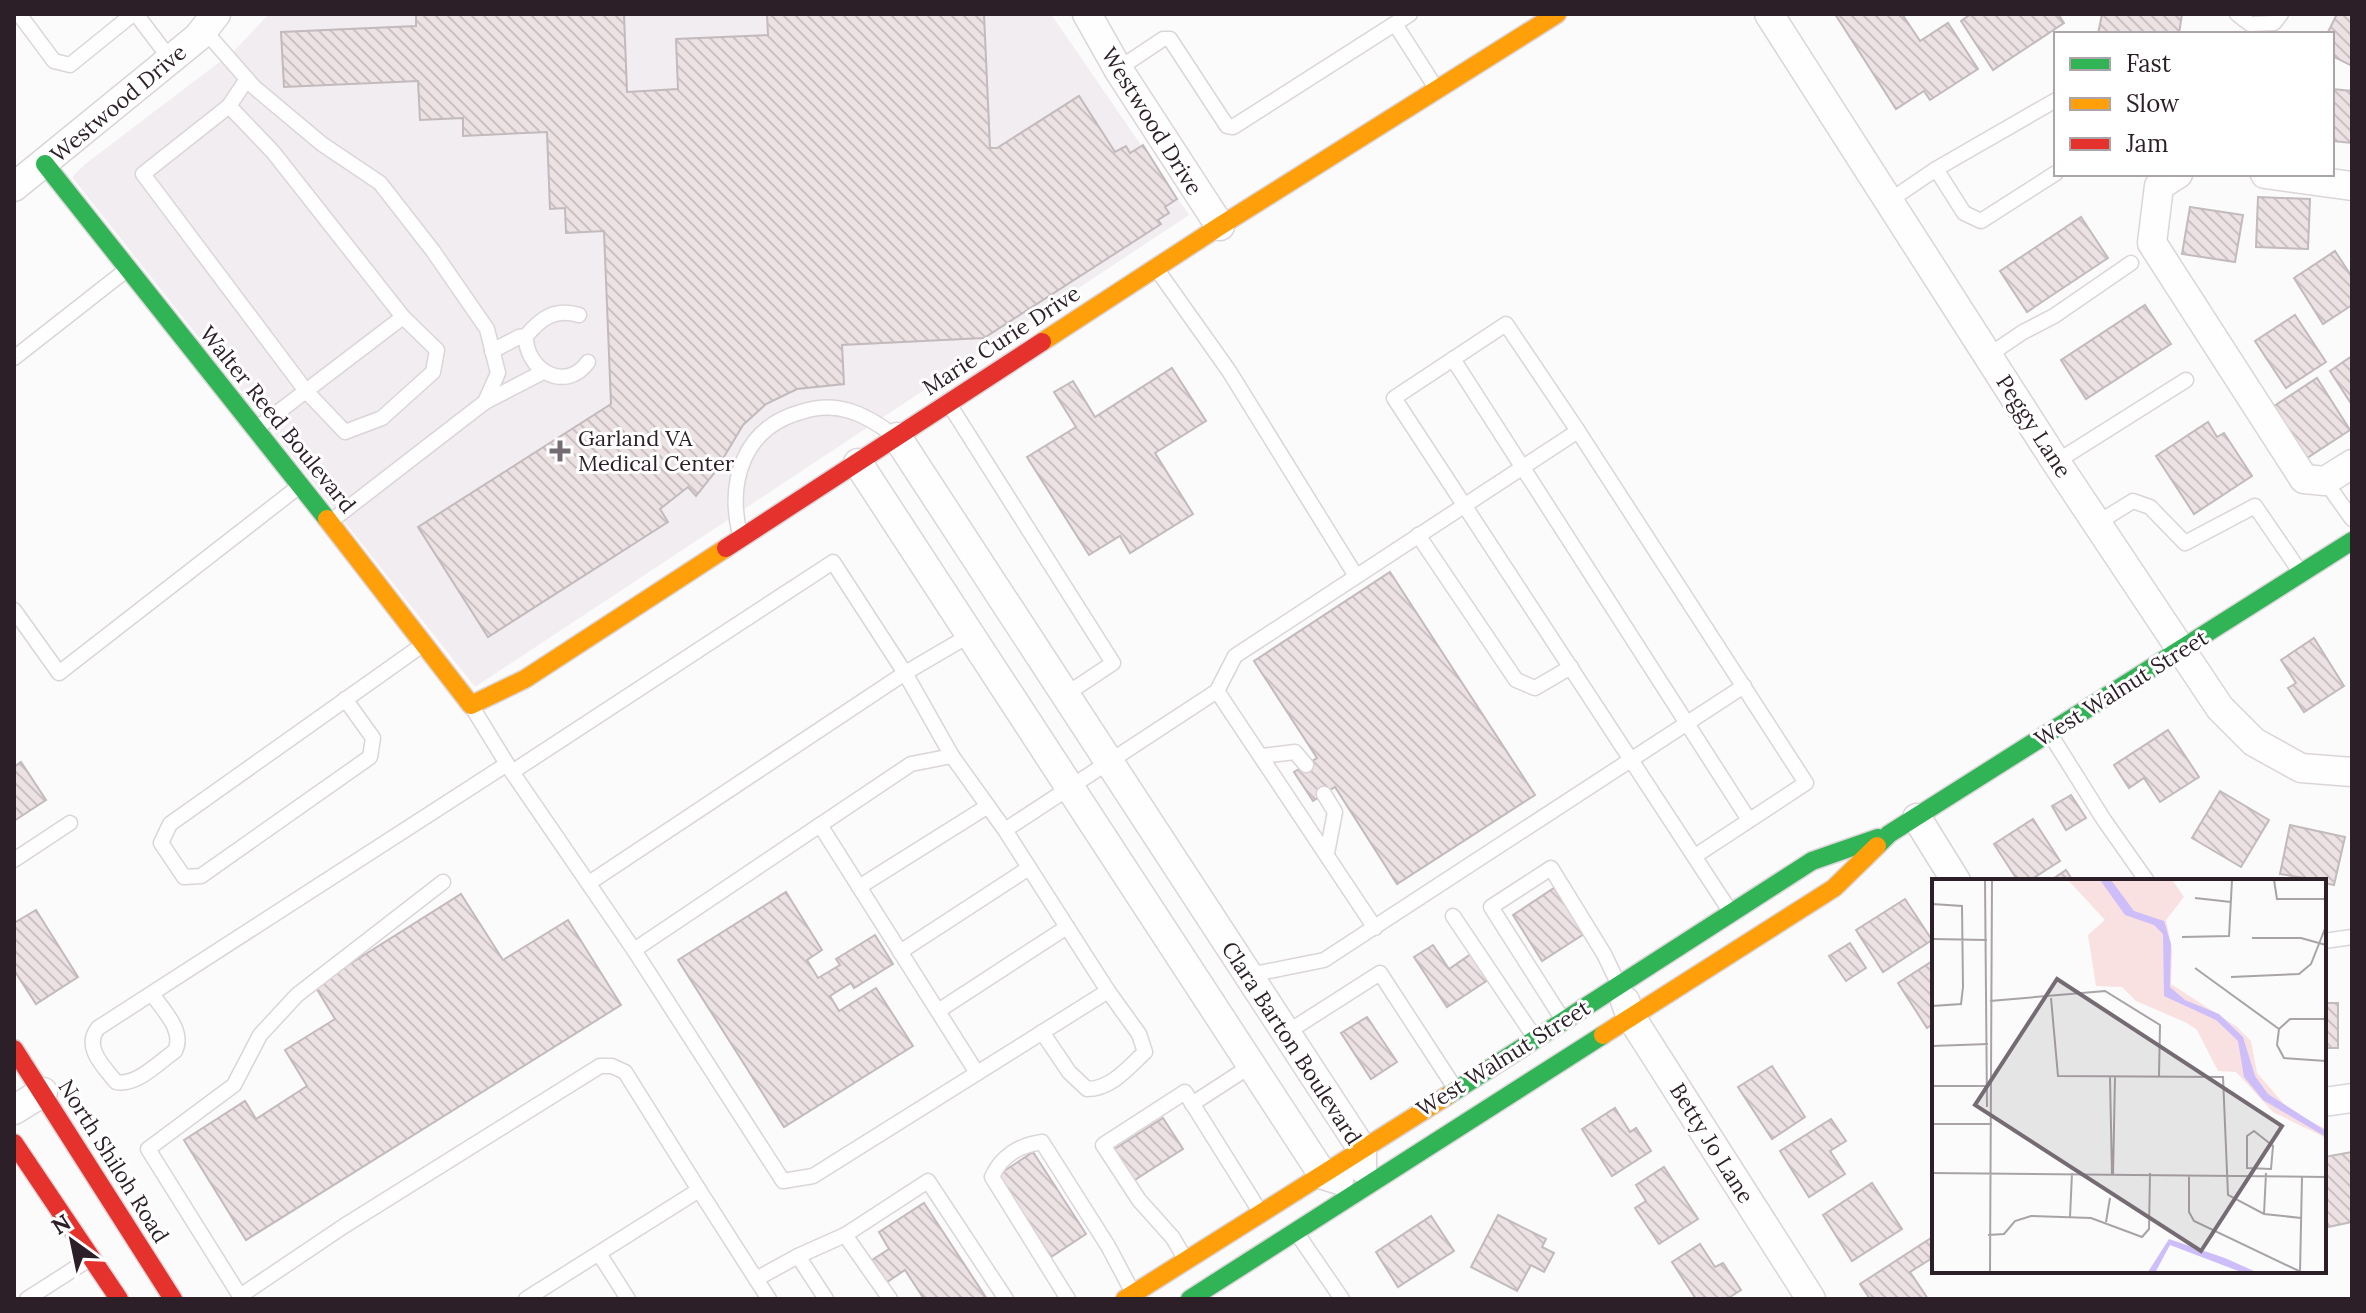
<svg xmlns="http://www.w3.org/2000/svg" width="2366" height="1313" font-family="Lora,serif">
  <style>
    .built { fill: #f2edf1 }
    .building { fill: url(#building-back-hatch); stroke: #c2babc; stroke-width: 2 }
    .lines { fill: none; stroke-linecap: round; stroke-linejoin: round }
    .lane-casing { stroke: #dbd5d9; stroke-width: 17 }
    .street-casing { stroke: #dbd5d9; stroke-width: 31 }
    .fast-casing { stroke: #dbd5d9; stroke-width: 21 }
    .slow-casing { stroke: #dbd5d9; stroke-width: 21 }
    .jam-casing { stroke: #dbd5d9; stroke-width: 21 }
    .lane { stroke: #fefefe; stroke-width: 14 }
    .street { stroke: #fefefe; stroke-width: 28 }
    .fast { stroke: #30b455; stroke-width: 18 }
    .slow { stroke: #ff9f0a; stroke-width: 18 }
    .jam { stroke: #e5322d; stroke-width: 18 }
    .poi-dot { fill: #746c72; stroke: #fff; stroke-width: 3 }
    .labels { text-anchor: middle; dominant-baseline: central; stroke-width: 6; stroke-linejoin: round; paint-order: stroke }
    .street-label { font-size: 22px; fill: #2c1f28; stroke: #fff }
    .poi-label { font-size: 22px; fill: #2c1f28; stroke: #fff; text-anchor: start }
    .inset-road { fill: none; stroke: #a8a3a7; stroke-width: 2 }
    .view { fill: #746c72; fill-opacity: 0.15; stroke: #746c72; stroke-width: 4 }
    .inset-edge { fill: none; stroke: #2c1f28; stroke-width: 4 }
  </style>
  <defs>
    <pattern id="building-back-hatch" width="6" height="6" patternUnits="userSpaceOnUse" patternTransform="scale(2)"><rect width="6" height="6" fill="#ece1e3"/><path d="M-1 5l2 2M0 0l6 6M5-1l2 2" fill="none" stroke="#cbc1c3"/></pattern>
  </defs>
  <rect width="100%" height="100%" fill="#fbfbfb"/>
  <polygon class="built" points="269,14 1051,14 1189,215 475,687 72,177 84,165 234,51"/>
  <g class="building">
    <polygon points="624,14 627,92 678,89 676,39 768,35 767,14 984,14 990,148 997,148 1079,96 1115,152 1126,146 1130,153 1143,145 1177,199 1165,207 1169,213 1158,220 1161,224 984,338 842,345 844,384 797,389 766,404 743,425 715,472 696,496 688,487 660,509 668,522 488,637 418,527 611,404 604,231 566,233 565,208 550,209 547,132 463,136 463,118 420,120 418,81 284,87 281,32 416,26 416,14"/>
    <polygon points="1835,14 1902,14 1920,41 1948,23 1978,69 1930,100 1924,91 1896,109"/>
    <polygon points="1971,14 2058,14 2064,23 1993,70 1961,21"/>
    <polygon points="2102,14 2182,14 2179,34 2098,34"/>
    <polygon points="2337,14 2352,14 2352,66 2332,56 2332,34 2327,34"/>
    <polygon points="2332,89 2352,91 2352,143 2332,141"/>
    <polygon points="2258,197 2310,199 2308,249 2256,247"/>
    <polygon points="2190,207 2243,215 2235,262 2182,254"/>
    <polygon points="2081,217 2108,258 2027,312 2000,271"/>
    <polygon points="2335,251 2352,277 2352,305 2323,324 2294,278"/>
    <polygon points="2145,305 2171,344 2086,399 2061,360"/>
    <polygon points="2295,315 2326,362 2286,388 2255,341"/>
    <polygon points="2352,356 2352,405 2330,371"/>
    <polygon points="1172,368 1206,421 1155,453 1193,514 1130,553 1120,536 1089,555 1027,457 1076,427 1054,392 1073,381 1095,417"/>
    <polygon points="2317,378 2350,430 2304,460 2271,408"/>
    <polygon points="2208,422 2217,437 2224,433 2252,476 2194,514 2156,456"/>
    <polygon points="1390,572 1535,795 1397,884 1335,787 1313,801 1294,772 1317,758 1254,661"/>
    <polygon points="2314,638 2344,686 2304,712 2288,688 2296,683 2281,660"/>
    <polygon points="2168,730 2199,777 2160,802 2144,778 2129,788 2114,765"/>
    <polygon points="21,762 46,800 14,821 14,767"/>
    <polygon points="2220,791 2269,820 2241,867 2192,838"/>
    <polygon points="2071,795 2086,818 2066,830 2052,806"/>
    <polygon points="2033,819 2060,861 2029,881 2018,881 1994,844"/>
    <polygon points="2290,825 2345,837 2334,885 2324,883 2324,881 2280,874"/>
    <polygon points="2066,870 2073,881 2050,881"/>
    <polygon points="1554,888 1584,934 1542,961 1513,915"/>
    <polygon points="786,892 822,950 807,960 818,978 840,965 836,959 875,935 893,964 854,988 851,983 830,996 839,1011 876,988 913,1046 784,1127 678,960"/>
    <polygon points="461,894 503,960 568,920 621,1005 246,1240 184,1140 245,1101 256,1119 307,1086 285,1050 335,1019 315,986"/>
    <polygon points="1905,899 1932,940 1883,972 1856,930"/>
    <polygon points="36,910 78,977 36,1004 14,970 14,923"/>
    <polygon points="1850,943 1866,968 1846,981 1829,956"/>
    <polygon points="1433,945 1449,969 1471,954 1488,980 1447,1007 1414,957"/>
    <polygon points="1931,962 1934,967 1934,1023 1927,1028 1898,983"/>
    <rect x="2324" y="1003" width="14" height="45"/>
    <polygon points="1367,1017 1397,1062 1371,1079 1341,1033"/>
    <polygon points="1772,1066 1805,1117 1772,1139 1738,1087"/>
    <polygon points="1615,1108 1630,1132 1636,1128 1651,1151 1612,1176 1582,1129"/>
    <polygon points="1163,1118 1183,1149 1133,1181 1113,1150"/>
    <polygon points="1831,1119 1846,1141 1830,1151 1845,1174 1809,1197 1780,1151"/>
    <polygon points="1033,1152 1086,1234 1051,1257 998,1175"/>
    <polygon points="2352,1152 2352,1222 2328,1227 2324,1207 2324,1157"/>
    <polygon points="1664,1167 1698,1219 1659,1244 1635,1208 1646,1201 1636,1185"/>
    <polygon points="1872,1183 1902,1229 1852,1261 1823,1215"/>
    <polygon points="924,1203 987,1299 924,1299 905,1270 887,1282 872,1260 889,1249 879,1232"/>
    <polygon points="1498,1215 1546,1239 1542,1247 1554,1253 1544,1272 1531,1265 1517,1291 1471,1267"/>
    <polygon points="1431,1216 1454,1251 1398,1287 1376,1252"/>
    <polygon points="1934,1236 1934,1257 1910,1272 1928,1299 1870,1299 1860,1284"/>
    <polygon points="1700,1244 1715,1267 1723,1263 1741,1290 1727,1299 1696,1299 1672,1262"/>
  </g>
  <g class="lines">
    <g class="lane-casing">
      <g id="lane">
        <polyline points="19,14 54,61 70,65 133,14"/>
        <polyline points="136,14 171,60"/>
        <polyline points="2237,14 2250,24 2274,23 2281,14"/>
        <polyline points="1395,24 1436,88"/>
        <polyline points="204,30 254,87 322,144 380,183 433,251 487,329 498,373 485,402 331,521"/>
        <polyline points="1118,69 1163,39 1170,39 1227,126 1233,127 1410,14"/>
        <polyline points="247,79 229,106 273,152 403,317 256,429"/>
        <polyline points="229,106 143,174 306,391 345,432 382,418 433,372 437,350 403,317"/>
        <polyline points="1936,169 2056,100"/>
        <polyline points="1889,201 1936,169 1964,213 1981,221 2056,173"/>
        <polyline points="1158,271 1229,371 1356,576"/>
        <path d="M 526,336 C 525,369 565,394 588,362"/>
        <path d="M 492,351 L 519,337 L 526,336 C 541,318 555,308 579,315"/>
        <polyline points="1989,355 2023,332 2054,316 2131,263"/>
        <polyline points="14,358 125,271"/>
        <polyline points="1453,359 1749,820"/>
        <polyline points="485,402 543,372"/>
        <polyline points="949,404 1113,663 1065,695"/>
        <polyline points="1578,431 1506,324 1394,398 1730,911"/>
        <polyline points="2056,462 2186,380"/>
        <polyline points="2325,481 2352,519"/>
        <polyline points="2099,522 2133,501 2150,507 2185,543 2255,506 2301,573"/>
        <path d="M 740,535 C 727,482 743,428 801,412 C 816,407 834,406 850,411 C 866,416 880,425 893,435"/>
        <polyline points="1418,535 1516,680 1535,688 1571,667"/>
        <polyline points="14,610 59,673 297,488"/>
        <polyline points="1217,691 1375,928"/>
        <polyline points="345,699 373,738 370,757 201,876 184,877 161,843 170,824 421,646"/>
        <polyline points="472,707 512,772"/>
        <polyline points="2050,734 2104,820 2147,881"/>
        <polyline points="1262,756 1295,752 1306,765"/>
        <polyline points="1324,794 1335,812 1327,853"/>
        <polyline points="820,825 977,1073"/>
        <polyline points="1005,830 1108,991 813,1176 783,1181 634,950 911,764 952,756 1005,830 1217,691 1235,656 1578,431 1806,783 1695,856"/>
        <polyline points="14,860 70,823"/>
        <polyline points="589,883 905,673 952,756"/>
        <polyline points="859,887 988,806"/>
        <polyline points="1453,916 1535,1038"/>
        <polyline points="2324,941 2352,937"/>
        <polyline points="634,950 512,772 833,562 905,673 970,635"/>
        <polyline points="900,952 1029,868"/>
        <polyline points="1249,975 1324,960 1744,686"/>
        <path d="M 152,994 C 163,1010 185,1031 175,1051 C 159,1062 137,1086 116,1082 C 103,1066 83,1047 98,1028 L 507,764"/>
        <polyline points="938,1011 1067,927"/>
        <polyline points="1563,1020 1491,907 1551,868 1604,954 1618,983"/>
        <path d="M 1042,1032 L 1069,1072 L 1087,1089 C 1111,1089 1128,1068 1145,1052 L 1139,1034 L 1108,991"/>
        <polyline points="1286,1033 1380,973 1455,1088"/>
        <polyline points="1192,1104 1252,1065"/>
        <polyline points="1296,1232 1342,1299"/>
        <polyline points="845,1235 890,1299"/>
        <polyline points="600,1255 628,1299"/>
        <polyline points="798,1256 826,1299"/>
        <polyline points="1184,1257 1173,1238 1139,1200 1103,1145 1185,1092 1259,1210"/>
        <polyline points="756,1279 769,1299"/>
        <polyline points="240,1296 344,1226 600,1066 612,1066 625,1072 699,1190"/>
        <polyline points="27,1299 91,1258"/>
        <polyline points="242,1299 148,1149 234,1085 260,1035 297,995 443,882"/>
        <polyline points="526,1299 699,1190 756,1279 798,1256 845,1235 928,1181 1006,1299"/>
        <path d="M 1068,1299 L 992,1177 C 1001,1156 1020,1145 1042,1142 L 1108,1246 L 1133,1293"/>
      </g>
    </g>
    <g class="street-casing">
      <g id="street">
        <polyline points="1087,14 1118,69 1220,226"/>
        <polyline points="1769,14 2056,462 2220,708 2254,742 2301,768 2352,772"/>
        <polyline points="2178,174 2159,186 2152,243 2304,479 2325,481 2352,464"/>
        <polyline points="2265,174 2352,186"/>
        <polyline points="14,187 198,37 216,14"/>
        <polyline points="897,437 1362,1149 1362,1168"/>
        <polyline points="858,463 1323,1175 1339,1180"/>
        <polyline points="1917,818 1956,881"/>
        <polyline points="1625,1001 1631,1017 1811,1299"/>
        <polyline points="2324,1102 2352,1098"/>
        <polyline points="14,1110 43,1092"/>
      </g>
    </g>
    <g class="fast-casing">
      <g id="fast">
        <polyline points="45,164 327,519"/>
        <polyline points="1877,846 1889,834 2352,541"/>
        <polyline points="1447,1096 1812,861 1878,838"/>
        <polyline points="1190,1299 1603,1035"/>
      </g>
    </g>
    <g class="slow-casing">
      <g id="slow">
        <polyline points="1042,342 1220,226 1557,14"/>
        <polyline points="327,519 471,705 525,679 726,548"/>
        <polyline points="1603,1035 1834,888 1877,846"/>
        <polyline points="1125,1299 1447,1096"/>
      </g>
    </g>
    <g class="jam-casing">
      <g id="jam">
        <polyline points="726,548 1042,342"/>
        <polyline points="14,1049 173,1299"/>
        <polyline points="14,1143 119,1299"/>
      </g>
    </g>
    <use href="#lane" class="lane"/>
    <use href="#street" class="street"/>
    <use href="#fast" class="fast"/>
    <use href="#slow" class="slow"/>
    <use href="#jam" class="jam"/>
  </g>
  <path class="poi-dot" d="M556 439h8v8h8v8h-8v8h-8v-8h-8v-8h8z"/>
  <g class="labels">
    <g class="street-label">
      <text transform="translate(118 103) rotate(-40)">Westwood Drive</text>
      <text transform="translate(1152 121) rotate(58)">Westwood Drive</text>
      <text transform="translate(1001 340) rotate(-33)">Marie Curie Drive</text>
      <text transform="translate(278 419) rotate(51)">Walter Reed Boulevard</text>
      <text transform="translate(2034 426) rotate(57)">Peggy Lane</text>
      <text transform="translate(2121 688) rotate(-32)">West Walnut Street</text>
      <text transform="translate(1292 1043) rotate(57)">Clara Barton Boulevard</text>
      <text transform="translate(1503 1058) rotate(-32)">West Walnut Street</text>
      <text transform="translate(1712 1143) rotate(58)">Betty Jo Lane</text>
      <text transform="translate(114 1161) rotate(58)">North Shiloh Road</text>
    </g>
    <g class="poi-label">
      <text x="578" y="438">Garland VA<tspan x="578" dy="25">Medical Center</tspan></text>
    </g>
  </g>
  <g transform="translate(1932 879)">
    <rect width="394" height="394" fill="#fbfbfb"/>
    <path d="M 136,1 L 240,1 L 252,18 L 234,41 L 240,70 L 239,105 L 305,148 L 319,162 L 325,194 L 358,232 L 394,250 L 394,259 L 341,233 L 304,193 L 286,192 L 265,151 L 255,144 L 204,122 L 190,108 L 164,107 L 156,56 L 173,41 Z" fill="#f8e1e0"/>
    <path d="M 168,1 L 179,1 L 202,32 L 232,42 L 239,65 L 238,108 L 253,121 L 287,135 L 311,158 L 323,197 L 336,215 L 394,252 L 394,258 L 331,221 L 312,198 L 306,162 L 284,141 L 232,117 L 231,55 L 222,46 L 193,36 ZM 237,360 L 293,379 L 324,393 L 309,393 L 238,366 L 224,392 L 216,393 Z" fill="#cdbefa"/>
    <path class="inset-road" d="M 53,1 L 55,228M 342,1 L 345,20 L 394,20M 263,19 L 299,23M 0,25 L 30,27 L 31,108 L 29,125 L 0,127M 250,58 L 297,57 L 300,1M 320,59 L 369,59 L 394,66M 0,60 L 55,61M 263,89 L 347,150M 299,98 L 367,95 L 379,85 L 394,47M 119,119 L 126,197 L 291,198 L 296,316 L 332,335 L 369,339M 58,122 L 173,112 L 228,146 L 227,197M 347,150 L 345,166 L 352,179 L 394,182M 347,150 L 358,140 L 394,140M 0,167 L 56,165M 178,198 L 180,297M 0,207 L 57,207M 0,245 L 60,245M 322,252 L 341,267 L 339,290 L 315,289 L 315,257 ZM 0,294 L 394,298M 181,297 L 183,198M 257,297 L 257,333 L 262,342 L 369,393M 332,335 L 334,294M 138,338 L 140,294M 174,343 L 178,319M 56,356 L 72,355 L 83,342 L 99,337 L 159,339 L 210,358 L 217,350 L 218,294M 58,393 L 60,1M 368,393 L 370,298"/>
    <path class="view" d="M 125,100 L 350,247 L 269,372 L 43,226 Z"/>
    <rect width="394" height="394" class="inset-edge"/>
  </g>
  <rect width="2366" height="1313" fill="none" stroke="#2c1f28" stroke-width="32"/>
  <rect x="2054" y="32" width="280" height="144" fill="#ffffff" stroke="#aba5a9" stroke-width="2"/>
  <rect x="2070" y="58" width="40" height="12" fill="#30b455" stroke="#aba5a9" stroke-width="2"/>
  <text x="2126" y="72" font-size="24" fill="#2c1f28">Fast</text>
  <rect x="2070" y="98" width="40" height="12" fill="#ff9f0a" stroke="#aba5a9" stroke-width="2"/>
  <text x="2126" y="112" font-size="24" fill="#2c1f28">Slow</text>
  <rect x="2070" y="138" width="40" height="12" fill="#e5322d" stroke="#aba5a9" stroke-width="2"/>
  <text x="2126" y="152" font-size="24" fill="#2c1f28">Jam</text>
  <g transform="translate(72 1241) rotate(327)" stroke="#ffffff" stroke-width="6" paint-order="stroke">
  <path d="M0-6L14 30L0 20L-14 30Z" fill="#2c1f28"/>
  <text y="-12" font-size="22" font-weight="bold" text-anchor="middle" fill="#2c1f28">N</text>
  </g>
</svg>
